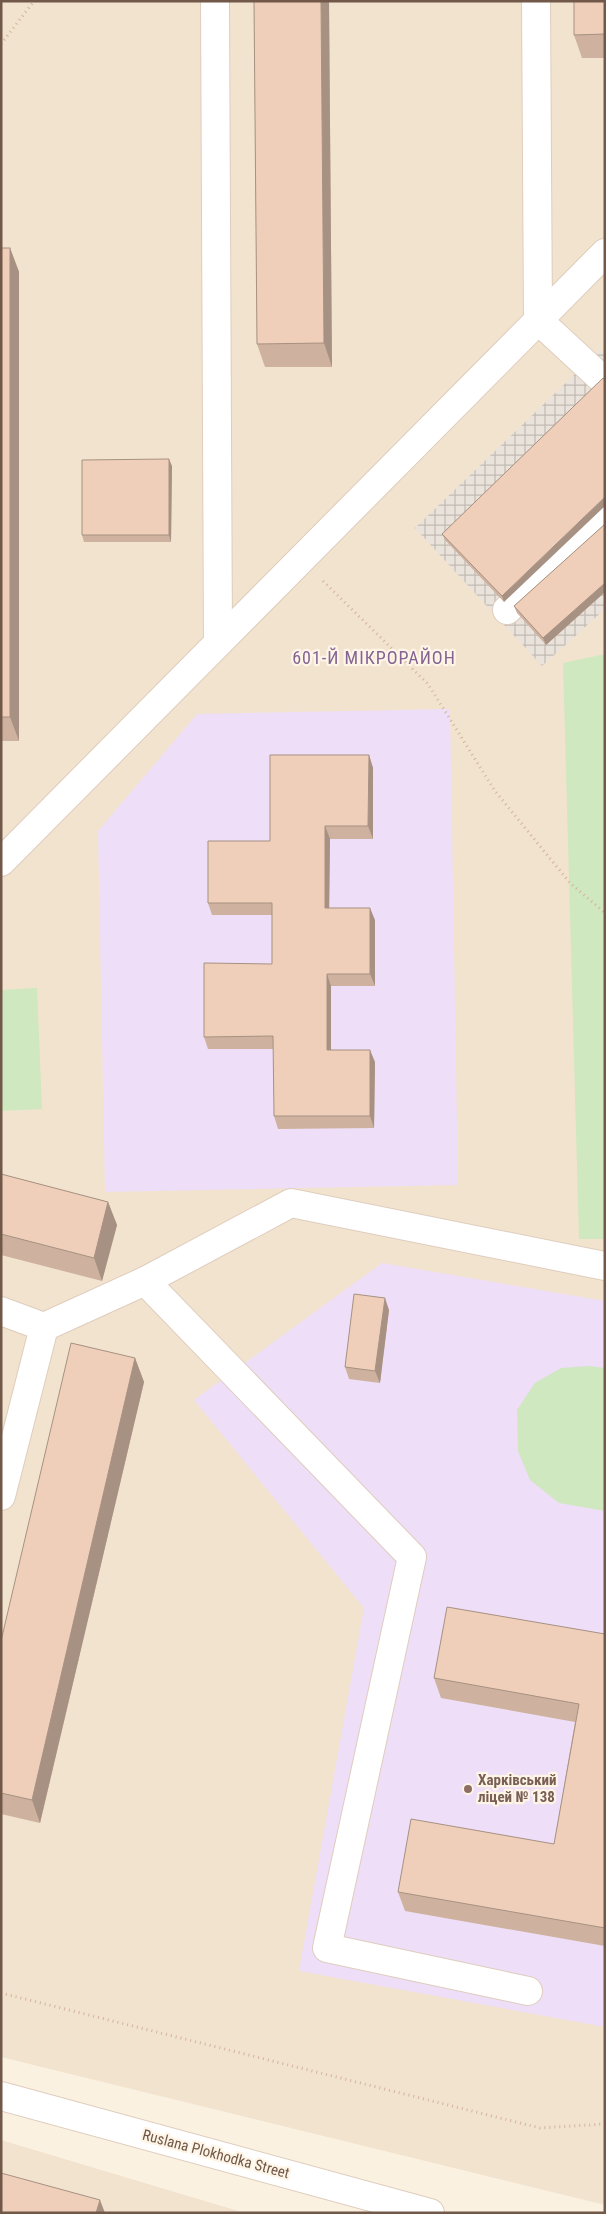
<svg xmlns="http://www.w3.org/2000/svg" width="606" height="2214" font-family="'Roboto Condensed',sans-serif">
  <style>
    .residential { fill: #f2e3cf }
    .industrial { fill: url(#industrial-grid) }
    .education { fill: #eedef7 }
    .green { fill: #cfe8c0 }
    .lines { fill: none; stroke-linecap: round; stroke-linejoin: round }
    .minor-casing { stroke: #dfcdbd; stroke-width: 30 }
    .path { stroke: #d4b39d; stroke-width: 3; stroke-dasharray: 1 4; stroke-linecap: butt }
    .minor { stroke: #fff; stroke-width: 28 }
    .wall { fill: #ceb29f }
    .shaded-wall { fill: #a79182 }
    .building { fill: #efcfb9; stroke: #a79182 }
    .education-dot { fill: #8d6e63; stroke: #fef5e6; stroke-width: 2 }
    .labels { text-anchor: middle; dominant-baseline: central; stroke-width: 4.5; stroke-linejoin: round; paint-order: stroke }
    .education-label { font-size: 15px; font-weight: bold; fill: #785e54; stroke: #fef5e6; text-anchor: start }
    .street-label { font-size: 15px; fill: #715849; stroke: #fef5e6 }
    .quarter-label { font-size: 18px; letter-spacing: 1px; fill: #856494; stroke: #fef5e6 }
  </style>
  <defs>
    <pattern id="industrial-grid" width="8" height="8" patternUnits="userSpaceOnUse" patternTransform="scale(1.25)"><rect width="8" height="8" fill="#eae3dc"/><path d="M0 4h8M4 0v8" fill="none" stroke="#c2bbb4"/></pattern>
  </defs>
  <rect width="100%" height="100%" fill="#fbf1e0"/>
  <g class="residential">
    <polygon points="1,1 605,1 605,2205 1,2057"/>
    <polygon points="1,2140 245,2213 1,2213"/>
  </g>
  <polygon class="industrial" points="600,350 605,355 605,609 542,666 415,528"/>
  <g class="education">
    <polygon points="450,709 458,1185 105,1192 98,831 197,714"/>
    <polygon points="382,1263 605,1301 605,2027 299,1971 364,1608 194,1400"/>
  </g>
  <g class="green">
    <polygon points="605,654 605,1239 579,1239 563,663"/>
    <polygon points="37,988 42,1109 1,1111 1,990"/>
    <polygon points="590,1366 605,1368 605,1511 559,1503 530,1480 518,1451 517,1410 535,1383 561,1368"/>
  </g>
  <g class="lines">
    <g class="minor-casing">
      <g id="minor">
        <polyline points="215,1 218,643"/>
        <polyline points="536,1 538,320 605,382"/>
        <polyline points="507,610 605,517"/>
        <polyline points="1,862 605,253"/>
        <polyline points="145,1281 412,1557 327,1948 528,1991"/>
        <polyline points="1,1311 44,1327 145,1281 291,1203 605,1266"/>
        <polyline points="1,1496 44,1327"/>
        <polyline points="1,2096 430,2213"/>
      </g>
    </g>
    <g class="path">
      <polyline points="1,44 34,1"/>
      <polyline points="323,581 428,684 495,791 570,883 605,913"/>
      <polyline points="1,1993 540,2128 605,2124"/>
    </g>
    <use href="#minor" class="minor"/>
  </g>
  <g class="wall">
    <polygon points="254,1 329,1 332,367 265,367 257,344"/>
    <polygon points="605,1 605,58 582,58 574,35"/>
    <polygon points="1,248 10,248 19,272 19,741 1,741"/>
    <polygon points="603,378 504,602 445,540 442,534"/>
    <polygon points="172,466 171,542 84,542 82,535"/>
    <polygon points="605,524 605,592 546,645 517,613 514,606"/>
    <polygon points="369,755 373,768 373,839 330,839 329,908 375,920 375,986 331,986 331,1050 375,1062 374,1128 278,1129 274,1116 274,1049 208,1049 204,1037 272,964 272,915 212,915 208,903 270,841"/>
    <polygon points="1,1174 108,1202 117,1225 102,1281 1,1255"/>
    <polygon points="389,1310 380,1383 349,1379 345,1367"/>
    <polygon points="135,1358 144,1382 40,1823 1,1814 1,1641"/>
    <polygon points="605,1634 605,1946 405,1911 398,1892 554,1844 575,1722 441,1698 434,1678"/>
  </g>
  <g class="shaded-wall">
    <polygon points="321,1 329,1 332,367 324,343"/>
    <polygon points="10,248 19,272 19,741 10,717"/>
    <polygon points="169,459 172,466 171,542 169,535"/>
    <polygon points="605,497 605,506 504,602 502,596"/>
    <polygon points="605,583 605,592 546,645 543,638"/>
    <polygon points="369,755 373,768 373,839 368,826"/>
    <polygon points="325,826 330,839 329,920 325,908"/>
    <polygon points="370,908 375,920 375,986 370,974"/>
    <polygon points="327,974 331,986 331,1062 327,1050"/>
    <polygon points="370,1050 375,1062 374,1128 370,1116"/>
    <polygon points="108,1202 117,1225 102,1281 94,1258"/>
    <polygon points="385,1298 389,1310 380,1383 375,1371"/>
    <polygon points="135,1358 144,1382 40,1823 32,1800"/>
    <polygon points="100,2200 105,2213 96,2213"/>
  </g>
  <g class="building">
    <polygon points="254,1 321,1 324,343 257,344"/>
    <polygon points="574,1 605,1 605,34 574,35"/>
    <rect x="1" y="248" width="9" height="469"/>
    <polygon points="603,378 605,380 605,497 502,596 442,534"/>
    <polygon points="169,459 169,535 82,535 82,460"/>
    <polygon points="605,524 605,583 543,638 514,606"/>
    <polygon points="270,755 369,755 368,826 325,826 325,908 370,908 370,974 327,974 327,1050 370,1050 370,1116 274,1116 273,1036 204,1037 204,963 272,964 272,903 208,903 208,841 270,841"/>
    <polygon points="1,1174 108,1202 94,1258 1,1234"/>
    <polygon points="354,1294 385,1298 375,1371 345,1367"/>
    <polygon points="71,1343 135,1358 32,1800 1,1793 1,1641"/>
    <polygon points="447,1607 605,1634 605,1928 398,1892 411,1819 554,1844 579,1704 434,1678"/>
    <polygon points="1,2173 100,2200 96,2213 1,2213"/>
  </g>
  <circle class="education-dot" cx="468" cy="1789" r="5"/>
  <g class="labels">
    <g class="education-label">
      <text x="478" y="1780">Харківський<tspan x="478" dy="17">ліцей № 138</tspan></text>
    </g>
    <g class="street-label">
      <text transform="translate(216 2154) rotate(15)">Ruslana Plokhodka Street</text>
    </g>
    <g class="quarter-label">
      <text x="374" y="657">601-Й МІКРОРАЙОН</text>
    </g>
  </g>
  <rect width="606" height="2214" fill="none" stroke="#715849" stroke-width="5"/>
</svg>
